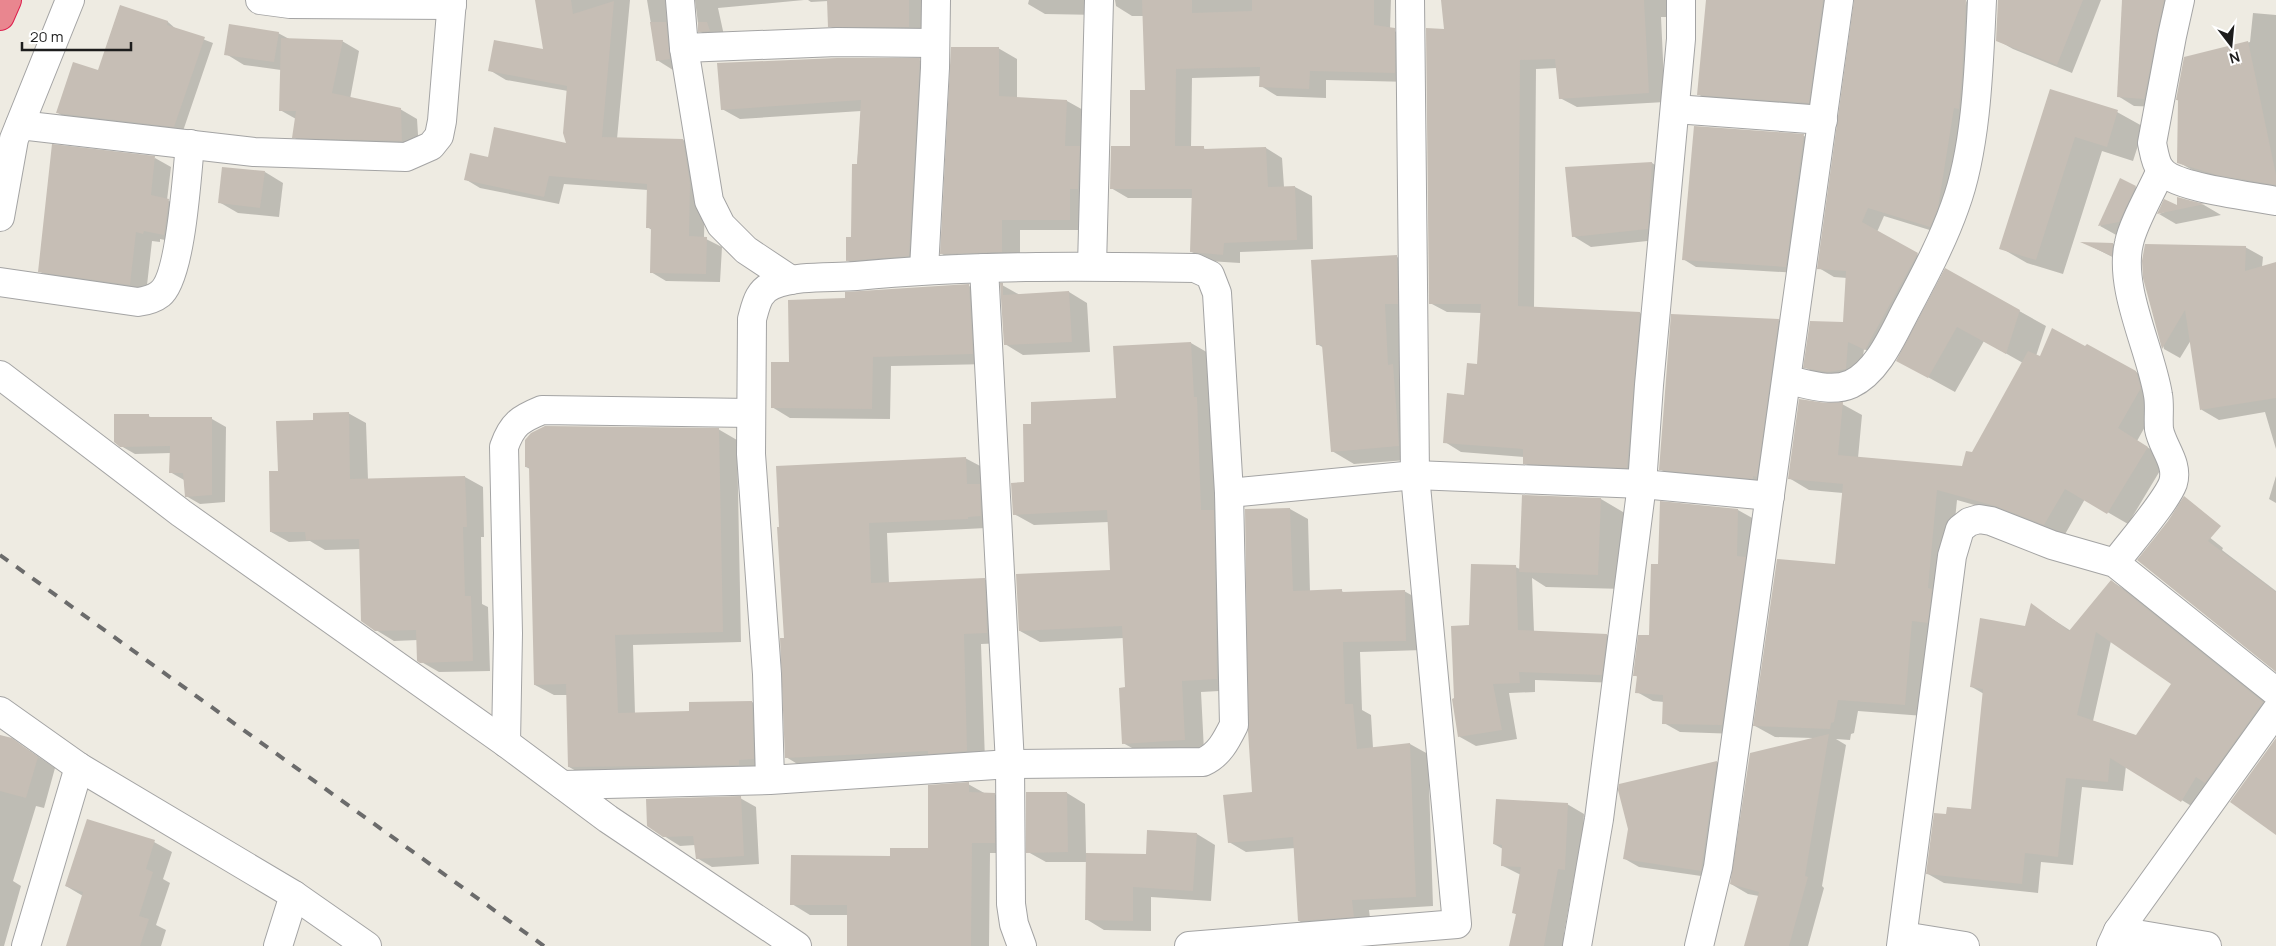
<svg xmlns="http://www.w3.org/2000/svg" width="2276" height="946" font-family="Manrope,sans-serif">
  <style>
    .shadow { fill: #0003; fill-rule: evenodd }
    .building { fill: #c6beb5; fill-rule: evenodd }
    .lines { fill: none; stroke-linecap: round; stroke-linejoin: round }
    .street-casing { stroke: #a4a4a4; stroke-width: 30 }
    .highway-casing { stroke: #dd1e4c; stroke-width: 30 }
    .street { stroke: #fff; stroke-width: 28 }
    .highway { stroke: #e9868f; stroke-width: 28 }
    .rail { stroke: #6b6b6b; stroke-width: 4; stroke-dasharray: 10 10; stroke-linecap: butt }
  </style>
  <rect width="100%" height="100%" fill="#eeebe2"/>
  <g class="shadow">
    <polygon points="536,0 630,0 617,139 683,140 698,149 705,192 704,238 722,247 720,282 666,281 651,272 652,230 647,227 648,190 564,184 559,204 480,188 465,179 489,158 568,144 568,91 506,80 491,71 545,51"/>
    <polygon points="647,0 684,0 686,68 673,70 657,60"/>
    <polygon points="695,0 804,0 718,8 725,40 716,40 699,31"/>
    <polygon points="808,0 924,0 925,36 845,35 829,26 828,1 811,2"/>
    <polygon points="1029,0 1104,0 1100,15 1045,14 1028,4"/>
    <polygon points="1115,0 1391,0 1390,29 1411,39 1412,82 1326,80 1326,98 1277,96 1261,86 1261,76 1192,78 1191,148 1203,148 1207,150 1266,148 1282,158 1284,187 1295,187 1312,196 1313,249 1240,252 1240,263 1208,261 1192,252 1193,198 1128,198 1111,188 1131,148 1146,91 1144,16 1132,16 1116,6"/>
    <polygon points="1442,0 1668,0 1668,17 1661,17 1665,102 1577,107 1560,98 1557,68 1536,69 1534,308 1640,313 1656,323 1644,477 1541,472 1524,463 1524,457 1461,452 1445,442 1478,365 1481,313 1447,312 1430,303 1446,30"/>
    <polygon points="1707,0 1846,0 1828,114 1718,106 1698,94"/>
    <polygon points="1871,0 1965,0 1965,5 1967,0 1986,0 1946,235 1884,216 1877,232 1933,263 1882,358 1864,349 1860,378 1820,376 1805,367 1844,324 1847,278 1834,277 1819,268"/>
    <polygon points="1999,0 2101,0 2072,73 2013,49 1997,40"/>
    <polygon points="2123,0 2183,0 2160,107 2134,106 2118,96"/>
    <polygon points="120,7 168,22 176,29 213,43 183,131 66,118 58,113 99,71"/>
    <polygon points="2253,13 2276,15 2276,192 2196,172 2178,162 2179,101 2177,100 2185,58 2250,42"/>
    <polygon points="278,33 291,40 342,41 359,51 350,99 400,109 417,119 419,150 311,147 293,137 296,119 280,110 281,70 244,65 226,54"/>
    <polygon points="998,48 1017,59 1017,98 1067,101 1085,111 1088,230 1020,230 1020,262 960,264 942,254"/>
    <polygon points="919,60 937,70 927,266 865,271 847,260 852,238 861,111 740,119 722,109"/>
    <polygon points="2050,91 2117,112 2144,127 2133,161 2102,151 2063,274 2027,263 2001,248"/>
    <polygon points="1695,127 1804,136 1817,143 1799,273 1696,267 1683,259"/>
    <polygon points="155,158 171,167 167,200 185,209 180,243 160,239 160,242 152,241 146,294 55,280 39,271"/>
    <polygon points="1652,163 1670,174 1666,239 1591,247 1573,236 1567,168"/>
    <polygon points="265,172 283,183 279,217 238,213 219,202"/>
    <polygon points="2135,187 2154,198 2118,236 2100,226"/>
    <polygon points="2178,198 2204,205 2221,215 2176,224 2159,214 2178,207"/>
    <polygon points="2085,243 2113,244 2131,254 2130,266"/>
    <polygon points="2245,247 2263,257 2262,267 2276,263 2276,449 2265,412 2219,420 2202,410 2191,340 2180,358 2164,349 2145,277"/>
    <polygon points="1397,257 1419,270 1421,459 1354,464 1332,451 1324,348 1317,344"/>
    <polygon points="1946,270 2046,326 2036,356 2136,372 2156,383 2160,400 2137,441 2167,459 2128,524 2085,499 2064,536 2017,517 1957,500 1947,599 1924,716 1858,711 1854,733 1851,734 1850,740 1836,739 1846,745 1822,886 1824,888 1808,946 1754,946 1759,896 1748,894 1731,884 1813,738 1775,737 1755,726 1837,566 1843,493 1809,490 1789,478 1826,405 1842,404 1862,415 1858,458 1962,468 1973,454 2023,363 1984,341 1955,392 1924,375"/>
    <polygon points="1002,285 1020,295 1069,292 1087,303 1090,352 1023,355 1005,344"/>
    <polygon points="969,286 987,296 991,364 891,366 890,419 790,418 772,407 790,364 846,299"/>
    <polygon points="1778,320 1793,329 1772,484 1675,478 1660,469"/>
    <polygon points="1191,343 1210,354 1237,690 1201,692 1204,751 1143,754 1123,743 1126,689 1124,638 1040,642 1020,631 1111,571 1109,522 1034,525 1014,514 1025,484 1033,425 1117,399"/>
    <polygon points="348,413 366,423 368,480 465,477 483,487 484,537 481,537 482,604 488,607 490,671 439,672 418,660 418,640 394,641 376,630 361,549 325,550 310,541 289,542 271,532 279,472 314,421"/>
    <polygon points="148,416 153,418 212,419 226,427 225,502 200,504 186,496 184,480 170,472 171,453 135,454 121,446"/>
    <polygon points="718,429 737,440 741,642 633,645 635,714 690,712 752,702 770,713 772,769 587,777 569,767 567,695 554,695 535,685 530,469 526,467"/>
    <polygon points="965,458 984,468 986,528 887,533 889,584 984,579 1003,590 1005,643 981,644 985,761 804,768 786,757 786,639 778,528"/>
    <polygon points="2276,476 2276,503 2269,499"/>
    <polygon points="1523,496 1601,499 1628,515 1625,589 1546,587 1532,578 1534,632 1607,635 1623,644 1618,683 1535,680 1535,692 1509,693 1517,739 1476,746 1460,737 1455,699 1470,626 1515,567 1520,569"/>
    <polygon points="1290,509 1308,519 1310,592 1341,591 1346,593 1404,591 1422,601 1423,650 1360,652 1362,710 1371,715 1373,748 1410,744 1428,754 1433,906 1369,910 1371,926 1317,931 1299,921 1295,848 1246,852 1229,842 1253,793 1246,510"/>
    <polygon points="1738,510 1754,519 1738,734 1680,732 1664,723 1664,702 1653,701 1637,692 1638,677 1634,675 1650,637"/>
    <polygon points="2189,521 2223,548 2222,550 2276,591 2276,670"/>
    <path d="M 2111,581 L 2127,591 L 2276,710 L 2198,810 L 2126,766 L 2123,791 L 2082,787 L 2073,865 L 2041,862 L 2038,893 L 1944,883 L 1928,874 L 1948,816 L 1972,811 L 1984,694 L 1972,687 L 2026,628 L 2031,605 L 2071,631 ZM 2111,641 L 2173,683 L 2137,736 L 2093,721 Z"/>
    <polygon points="0,736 11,740 30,751 55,768 44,808 36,806 13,881 21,886 4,946 0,946"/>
    <polygon points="1717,762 1731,771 1715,878 1639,867 1625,859 1629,829 1620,785"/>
    <polygon points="968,784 986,794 994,794 1013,805 1013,853 990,853 989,946 849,946 849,915 810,915 792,904 891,857 930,849"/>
    <polygon points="1067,793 1085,804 1086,854 1147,855 1197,834 1215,845 1211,901 1151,897 1151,931 1104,930 1086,919 1087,862 1046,862 1028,852"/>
    <polygon points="740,798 756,807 759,864 712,867 697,858 695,845 680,846 664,836"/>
    <polygon points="1567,804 1584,814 1581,878 1574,878 1564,933 1579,942 1578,946 1510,946 1517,915 1513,912 1521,875 1503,866 1503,849 1494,844"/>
    <polygon points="154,842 172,852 163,879 170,883 156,925 166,930 161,946 67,946 83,896 66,886"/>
  </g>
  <g class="building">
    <polygon points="535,0 571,0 573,14 614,1 602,137 683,139 690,183 689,236 707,237 706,274 650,273 651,228 646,228 647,184 549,176 544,197 464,180 470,153 488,157 494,127 566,143 563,133 567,86 488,71 494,40 543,49"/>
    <polygon points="827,0 909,0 909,27 828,27"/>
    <polygon points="1142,0 1192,0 1192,13 1252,11 1252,0 1374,0 1374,25 1395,28 1395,73 1310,71 1309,89 1259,87 1260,67 1176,69 1175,146 1204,146 1204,149 1266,147 1268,187 1295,186 1297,240 1224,243 1223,255 1190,252 1192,189 1110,189 1111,146 1130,146 1130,90 1145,90"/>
    <polygon points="1441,0 1644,0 1649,93 1559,99 1555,59 1520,60 1518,306 1640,312 1627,468 1523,464 1523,449 1443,443 1447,393 1464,395 1467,363 1477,364 1481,304 1429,304 1426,28 1444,29"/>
    <polygon points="1706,0 1823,0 1809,103 1697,95"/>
    <polygon points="1854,0 1966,0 1962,76 1959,109 1954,108 1938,208 1930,227 1868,208 1862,222 1918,253 1865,350 1848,342 1846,369 1828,372 1803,368 1810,321 1843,322 1846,271 1817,269"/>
    <polygon points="1998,0 2083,0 2057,65 1996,41"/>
    <polygon points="2122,0 2164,0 2144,99 2117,97"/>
    <polygon points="120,5 168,21 167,25 205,37 174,127 56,113 73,62 98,70"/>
    <polygon points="650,22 666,22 670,59 656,61"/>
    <polygon points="698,22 707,22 710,31 698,32"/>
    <polygon points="229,24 279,32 274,62 224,55"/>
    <polygon points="281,38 343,40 332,93 401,108 402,141 292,138 296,111 279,111"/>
    <polygon points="2248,41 2276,175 2276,185 2217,175 2177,163 2178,100 2176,100 2184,57"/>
    <polygon points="951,47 999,47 999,96 1067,100 1065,146 1080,146 1078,189 1070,189 1070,220 1002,220 1002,252 940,254"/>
    <polygon points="837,58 920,58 909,256 846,261 846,237 851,237 852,164 857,164 861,100 721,110 717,63"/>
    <polygon points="2050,89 2118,110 2107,147 2075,137 2036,260 1999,249"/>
    <polygon points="1694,126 1804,134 1786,267 1682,260"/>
    <polygon points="52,144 155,156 151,195 169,199 164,235 144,231 143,234 136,232 130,285 38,272"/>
    <polygon points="1652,162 1648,229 1572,237 1565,167"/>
    <polygon points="222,167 265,171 260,208 218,203"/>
    <polygon points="2120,178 2136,186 2119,222 2098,226"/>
    <polygon points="2177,197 2192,201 2205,204 2157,214 2164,199 2177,205"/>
    <polygon points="2080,242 2113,243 2112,256"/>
    <polygon points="2145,244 2246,246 2245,271 2276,262 2276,398 2200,410 2185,310 2162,349 2143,278 2142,261"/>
    <polygon points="1397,255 1398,304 1385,304 1388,365 1393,364 1399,446 1331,452 1322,345 1316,345 1311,260"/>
    <polygon points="1945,268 2020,310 2006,354 1957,327 1928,378 1896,361"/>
    <polygon points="1000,283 1003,283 1003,295 1069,291 1072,342 1004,345"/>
    <polygon points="969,284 973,354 873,357 872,409 771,408 771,362 789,362 788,300 845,298 845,292"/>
    <polygon points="1671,314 1779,319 1757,477 1753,476 1753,479 1659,470"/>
    <polygon points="2052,328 2085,346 2087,344 2136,371 2141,388 2118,428 2148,447 2107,514 2065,489 2044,525 1995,506 1937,490 1928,588 1932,589 1928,623 1912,621 1905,705 1838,700 1834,722 1831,723 1830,729 1753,726 1777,559 1835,564 1843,484 1788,479 1799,399 1826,403 1843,402 1838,455 1962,466 1966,451 1972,452 2028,351 2040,356"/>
    <polygon points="1191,342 1194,397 1197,397 1201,510 1214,510 1217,679 1182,681 1185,740 1122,744 1119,688 1125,687 1122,626 1019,631 1016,574 1110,570 1107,510 1013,515 1011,483 1024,482 1023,424 1031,424 1031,402 1116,398 1113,346"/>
    <polygon points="349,412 350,479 465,476 467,527 463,527 465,596 471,596 473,661 420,663 417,661 416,630 375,631 361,621 359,539 306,540 305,532 270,532 269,471 278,471 276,421 313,420 313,413"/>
    <polygon points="114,414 149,414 149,417 212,417 212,495 185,497 183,473 169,473 170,446 120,447 114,442"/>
    <polygon points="545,426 719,428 723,632 615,635 618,713 689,711 689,702 752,701 754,759 739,760 739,765 568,767 566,684 534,685 529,467 525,467 525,440 531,433"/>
    <polygon points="966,457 967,484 980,484 981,516 968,517 968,519 869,523 871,583 985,578 987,633 964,634 967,751 928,754 928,751 785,758 780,638 784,638 777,527 779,527 776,466"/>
    <polygon points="1522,495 1601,498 1598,575 1519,572"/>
    <polygon points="2184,496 2221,526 2208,541 2276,592 2276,672 2137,560 2168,521"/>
    <polygon points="1660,501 1738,509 1737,556 1746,557 1722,725 1662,724 1663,695 1635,693 1637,676 1633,676 1638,635 1649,635 1651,564 1658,564"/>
    <polygon points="1290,508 1293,591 1342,589 1342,592 1405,590 1406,641 1343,642 1345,704 1353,704 1357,749 1410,743 1416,897 1352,900 1354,917 1298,921 1293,837 1228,843 1223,795 1252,792 1248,731 1245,509"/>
    <polygon points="1471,564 1516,565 1518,630 1607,634 1602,675 1519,672 1520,683 1493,684 1502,730 1458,737 1452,699 1454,698 1451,626 1469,625"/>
    <path d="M 2111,580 L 2263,702 L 2205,783 L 2196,777 L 2181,802 L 2110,758 L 2108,782 L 2066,778 L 2058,857 L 2025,853 L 2022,884 L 1926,874 L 1934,813 L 1946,814 L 1947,807 L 1971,809 L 1983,689 L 1970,687 L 1980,618 L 2025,626 L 2031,603 L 2069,631 ZM 2096,632 L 2171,684 L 2136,735 L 2077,715 Z"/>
    <polygon points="1829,734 1805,876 1808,877 1789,946 1744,946 1759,892 1730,884 1750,753"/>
    <polygon points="0,735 12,738 38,757 26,798 0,791"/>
    <polygon points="2276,738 2276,835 2230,802"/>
    <polygon points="1717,761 1701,871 1623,859 1628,829 1618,790 1619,784"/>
    <polygon points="969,782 969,792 995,793 995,843 972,843 971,946 847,946 847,905 790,905 791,855 890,856 890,848 928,848 928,785"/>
    <polygon points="1026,792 1067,792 1068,852 1026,853"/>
    <polygon points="741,796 744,856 696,859 693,836 663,837 647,826 646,799"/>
    <polygon points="1496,799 1568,803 1565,870 1558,869 1544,946 1509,946 1516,914 1512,913 1521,867 1501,866 1502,845 1493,844"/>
    <polygon points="87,819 155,840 146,869 153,872 139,916 149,919 140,946 66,946 83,892 65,886"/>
    <polygon points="1147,830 1197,833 1193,891 1133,887 1133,921 1085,920 1086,853 1146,854"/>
  </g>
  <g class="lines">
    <g class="street-casing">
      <g id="street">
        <polyline points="260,0 290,4 452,5"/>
        <polyline points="680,0 684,48 837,42 934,43"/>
        <path d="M 2180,0 L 2172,36 L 2152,143 C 2154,152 2155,162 2160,169 C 2173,188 2252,196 2276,201"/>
        <polyline points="684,48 709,201 721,225 746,250 791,280"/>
        <polyline points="1675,109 1823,120"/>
        <polyline points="20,125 254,152 406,157 431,146 439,136 442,121 452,0"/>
        <polyline points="0,217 14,139 70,0"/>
        <polyline points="1092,266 1099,0"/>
        <polyline points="984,268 1010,764 1011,904 1014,924 1022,946"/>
        <polyline points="924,269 935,68 936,0"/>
        <path d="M 0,282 L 138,302 C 145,301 155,298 160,294 C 181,278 187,174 190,144"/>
        <polyline points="0,375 181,513 506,743 608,819 797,946"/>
        <path d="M 1788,380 C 1808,384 1831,393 1851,384 C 1877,372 1892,337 1905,312 C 1923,278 1942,243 1955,206 C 1977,147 1979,63 1982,0"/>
        <polyline points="1229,493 1415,475 1642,484 1770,496"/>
        <path d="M 2115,563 C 2129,544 2166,502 2173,483 C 2179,463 2162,447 2159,429 C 2158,417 2160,406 2158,395 C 2151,350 2118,288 2129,243 C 2133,223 2152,191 2161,170"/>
        <polyline points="0,711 79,767 294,895 367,946"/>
        <path d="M 506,743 L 508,633 L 504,447 C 512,424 520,419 542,410 L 751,413"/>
        <path d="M 563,785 L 770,780 L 1010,764 L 1203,762 C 1219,755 1226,741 1234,725 L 1229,493 L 1217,293 L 1210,275 L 1195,268 C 1082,266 969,265 856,276 C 830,278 798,275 773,285 C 758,291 756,305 752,319 L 751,454 L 767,674 L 770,780"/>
        <polyline points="2118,931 2207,946"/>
        <polyline points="1903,936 1965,946"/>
        <polyline points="26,946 79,767"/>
        <polyline points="278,946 294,895"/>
        <polyline points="1189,946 1457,924 1415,475 1410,0"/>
        <polyline points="1577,946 1599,819 1642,484 1649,385 1681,39 1681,0"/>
        <polyline points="1699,946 1718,867 1839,0"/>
        <polyline points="1901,946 1952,556 1960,529 1969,522 1979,519 1991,521 2052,545 2115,563 2276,692"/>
        <polyline points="2111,946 2118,931 2276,711"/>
      </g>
    </g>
    <g class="highway-casing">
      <polyline id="highway" points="0,16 7,0"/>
    </g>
    <use href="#street" class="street"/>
    <use href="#highway" class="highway"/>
    <polyline class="rail" points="0,555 544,946"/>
  </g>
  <g transform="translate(2231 45) rotate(164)" stroke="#ffffff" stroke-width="4" paint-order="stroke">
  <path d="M0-4L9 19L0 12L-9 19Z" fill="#1d1d1d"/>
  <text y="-8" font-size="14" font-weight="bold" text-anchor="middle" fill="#1d1d1d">N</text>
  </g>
  <path d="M22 42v8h109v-8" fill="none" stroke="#1d1d1d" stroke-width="2.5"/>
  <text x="30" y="42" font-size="15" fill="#1d1d1d" stroke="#ffffff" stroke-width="4" paint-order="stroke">20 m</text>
</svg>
